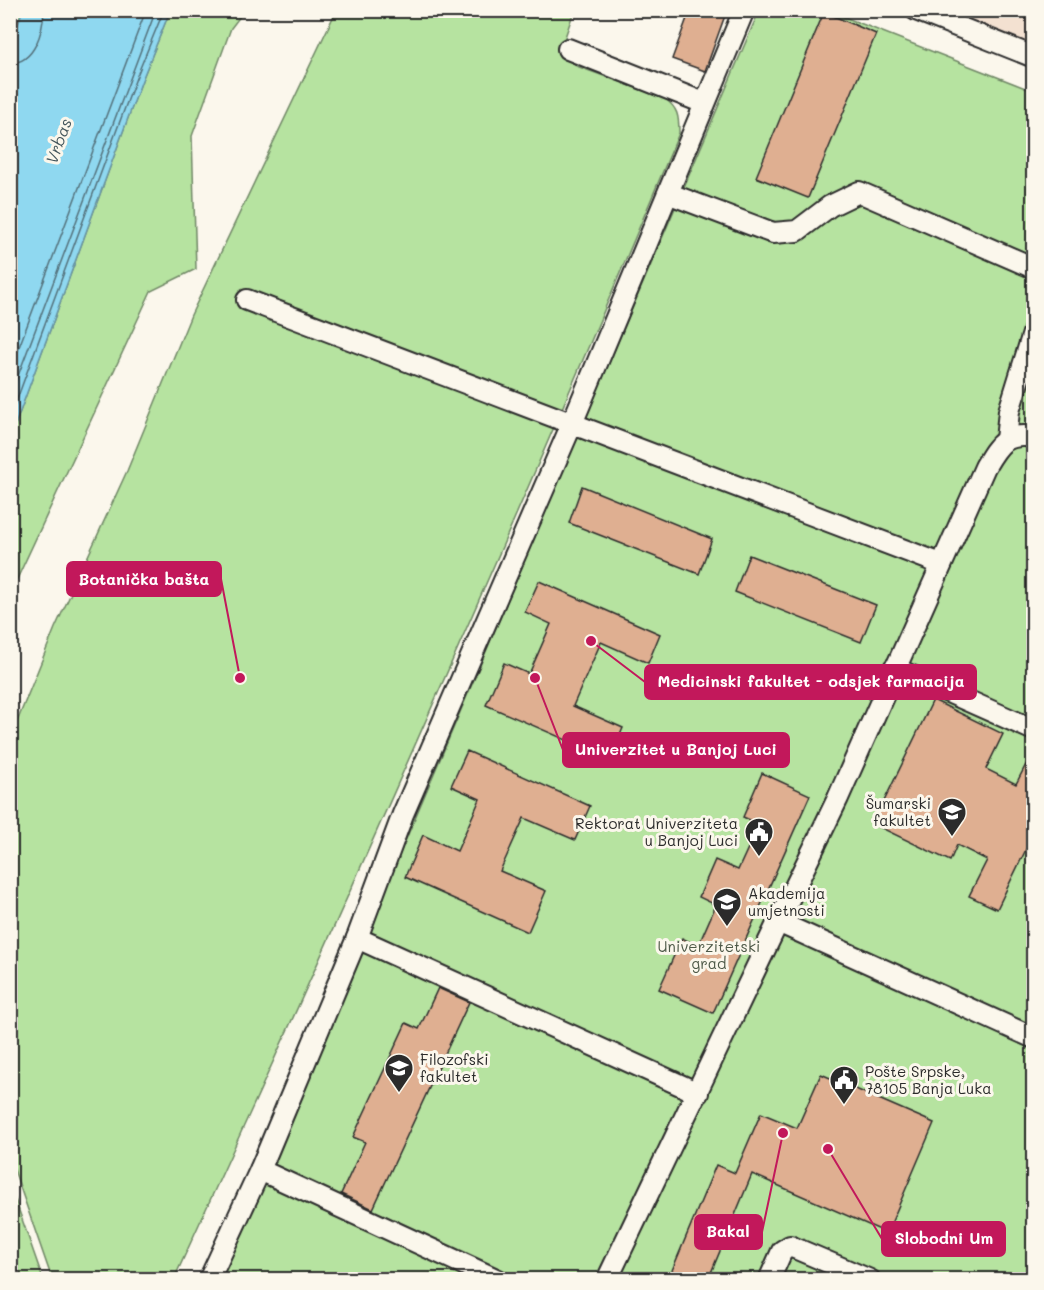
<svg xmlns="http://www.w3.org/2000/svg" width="1044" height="1290" font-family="Mali,sans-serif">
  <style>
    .built { fill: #f3e1d1 }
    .green { fill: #b6e3a0; stroke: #708766; stroke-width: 1.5 }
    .water { fill: #8fd8f0; stroke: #6793a1; stroke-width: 1.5 }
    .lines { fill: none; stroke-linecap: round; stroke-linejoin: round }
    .shore { stroke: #53707a; stroke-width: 1.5 }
    .building { fill: #dfaf91; stroke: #2b2b2b; stroke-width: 1.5 }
    .minor-casing { stroke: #2b2b2b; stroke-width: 24 }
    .minor { stroke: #fbf7ec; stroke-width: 20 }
    .labels { text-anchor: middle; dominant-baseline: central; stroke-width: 6; stroke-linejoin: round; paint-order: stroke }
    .poi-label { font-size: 15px; fill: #2b2b2b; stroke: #fbf7ec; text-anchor: start }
    .park-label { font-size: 15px; fill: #4e5948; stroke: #fbf7ec }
    .water-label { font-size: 16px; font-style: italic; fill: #44565c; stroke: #fbf7ec }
    .leader { fill: none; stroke: #c2185b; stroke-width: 2 }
    .callout-dot { fill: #c2185b; stroke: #fbf7ec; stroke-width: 2 }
    .callout { fill: #c2185b; stroke: #c2185b; stroke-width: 2 }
    .callout-label { font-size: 16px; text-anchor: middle; font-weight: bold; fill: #fff }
  </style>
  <rect width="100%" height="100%" fill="#fbf7ec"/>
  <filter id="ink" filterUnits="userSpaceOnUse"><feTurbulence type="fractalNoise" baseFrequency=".0167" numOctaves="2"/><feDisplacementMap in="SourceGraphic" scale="12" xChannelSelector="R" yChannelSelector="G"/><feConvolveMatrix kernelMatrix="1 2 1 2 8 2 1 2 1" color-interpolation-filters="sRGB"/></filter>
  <g filter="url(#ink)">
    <polygon class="built" points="946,11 1033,11 1033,45"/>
    <g class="green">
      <polygon points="11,11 22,11 11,50"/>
      <polygon points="170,11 244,11 231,28 192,136 196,269 151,291 11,592 11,436 142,80"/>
      <path d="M 336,11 L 574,11 L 562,46 L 576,66 L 664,98 C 678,108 679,116 679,133 C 518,518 348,900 174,1279 L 52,1279 L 11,1161 L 10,739 L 55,628 L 127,471 L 191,315 Z"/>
      <polygon points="759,11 829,11 1033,91 1033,1279 218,1280"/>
      <polygon points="10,1185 43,1279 11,1279"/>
    </g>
    <polygon class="water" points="22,11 170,11 142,80 11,436 10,51"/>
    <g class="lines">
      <g class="shore">
        <path d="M 10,63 C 35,63 43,31 44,10"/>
        <polyline points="10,371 146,10"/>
        <polyline points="10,397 156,10"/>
        <polyline points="10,418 136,78 164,10"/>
      </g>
    </g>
    <g class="building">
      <polygon points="690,10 727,10 705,71 672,59"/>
      <polygon points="824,12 876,34 808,198 756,177"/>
      <polygon points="582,486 712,539 699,574 569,523"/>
      <polygon points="749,555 876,605 861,642 735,592"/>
      <polygon points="539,581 660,634 648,663 601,642 573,706 623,728 610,759 486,705 504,663 529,674 551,624 525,612"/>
      <polygon points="933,700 1003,734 986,769 1016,784 1034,749 1034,833 997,909 969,896 987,860 957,845 950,861 873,824"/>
      <polygon points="467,751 590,806 575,840 524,818 500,871 546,891 528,932 405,877 423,835 457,851 480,799 451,786"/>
      <polygon points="762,773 810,795 713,1013 659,989 682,938 698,946 716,905 699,897 715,860 738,870 759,824 743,817"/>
      <polygon points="438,988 469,1002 373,1209 341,1194 365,1142 353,1137 406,1023 419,1029"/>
      <polygon points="821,1074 934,1123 887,1233 752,1174 708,1280 668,1280 716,1165 735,1173 761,1113 797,1128"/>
    </g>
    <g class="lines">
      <g class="minor-casing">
        <g id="minor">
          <polyline points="916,10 1034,57"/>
          <polyline points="568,49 704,103"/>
          <polyline points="670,194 773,233 797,231 830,206 859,192 1034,268"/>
          <polyline points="247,300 941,564"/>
          <polyline points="1006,440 1009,411 1034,330"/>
          <polyline points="894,668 1034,730"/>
          <path d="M 778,922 L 838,798 L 985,467 C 998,445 1005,432 1034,437"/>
          <polyline points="357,938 698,1093"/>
          <polyline points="260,1170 498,1280"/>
          <polyline points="209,1280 260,1170 357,938 403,814 571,426 744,10"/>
          <polyline points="607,1280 778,922 1034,1038"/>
          <polyline points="769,1280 782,1251 790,1246 870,1280"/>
        </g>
      </g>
      <use href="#minor" class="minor"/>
    </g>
  </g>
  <defs>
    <g id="university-pin" transform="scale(1.5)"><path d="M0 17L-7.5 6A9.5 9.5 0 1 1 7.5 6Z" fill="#2b2b2b" stroke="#fbf7ec"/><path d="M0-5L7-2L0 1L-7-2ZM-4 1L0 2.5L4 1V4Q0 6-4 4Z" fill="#fff"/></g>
    <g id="civic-pin" transform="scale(1.5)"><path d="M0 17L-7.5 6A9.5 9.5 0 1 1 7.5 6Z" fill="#2b2b2b" stroke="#fbf7ec"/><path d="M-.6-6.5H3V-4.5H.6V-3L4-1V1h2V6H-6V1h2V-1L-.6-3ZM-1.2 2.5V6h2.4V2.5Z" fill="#fff"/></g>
  </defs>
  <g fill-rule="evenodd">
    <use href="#university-pin" x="952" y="812"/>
    <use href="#civic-pin" x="759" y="832"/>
    <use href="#university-pin" x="727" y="902"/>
    <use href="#university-pin" x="399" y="1068"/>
    <use href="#civic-pin" x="844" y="1080"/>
  </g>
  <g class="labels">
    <g class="poi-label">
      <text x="931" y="803" text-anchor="end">Šumarski<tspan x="931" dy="17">fakultet</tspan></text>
      <text x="738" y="823" text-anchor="end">Rektorat Univerziteta<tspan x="738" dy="17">u Banjoj Luci</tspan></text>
      <text x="748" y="893">Akademija<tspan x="748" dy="17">umjetnosti</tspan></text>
      <text x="420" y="1059">Filozofski<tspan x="420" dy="17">fakultet</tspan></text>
      <text x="865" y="1071">Pošte Srpske,<tspan x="865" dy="17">78105 Banja Luka</tspan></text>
    </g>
    <g class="park-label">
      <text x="709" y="946">Univerzitetski<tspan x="709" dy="17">grad</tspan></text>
    </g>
    <g class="water-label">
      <text transform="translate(58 141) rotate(-70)">Vrbas</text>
    </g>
  </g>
  <path class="leader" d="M240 678L221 579M591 641L645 682M535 678L563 750M783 1133L762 1232M828 1149L882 1239"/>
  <g class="callout-dot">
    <circle cx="240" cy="678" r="6"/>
    <circle cx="591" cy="641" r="6"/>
    <circle cx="535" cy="678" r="6"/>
    <circle cx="783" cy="1133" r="6"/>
    <circle cx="828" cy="1149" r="6"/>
  </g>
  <g class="callout">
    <rect x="67" y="562" width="154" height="34" rx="6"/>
    <rect x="645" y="665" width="331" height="34" rx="6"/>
    <rect x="563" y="733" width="226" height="34" rx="6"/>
    <rect x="695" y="1215" width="67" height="34" rx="6"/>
    <rect x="882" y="1222" width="123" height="34" rx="6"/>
  </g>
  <g class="callout-label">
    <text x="144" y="585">Botanička bašta</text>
    <text x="811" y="687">Medicinski fakultet - odsjek farmacija</text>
    <text x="676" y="755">Univerzitet u Banjoj Luci</text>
    <text x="728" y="1237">Bakal</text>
    <text x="944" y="1244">Slobodni Um</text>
  </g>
  <rect width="1044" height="1290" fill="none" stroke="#fbf7ec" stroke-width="36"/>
  <rect x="18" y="18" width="1008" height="1254" fill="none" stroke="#2b2b2b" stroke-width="2" filter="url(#ink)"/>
</svg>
